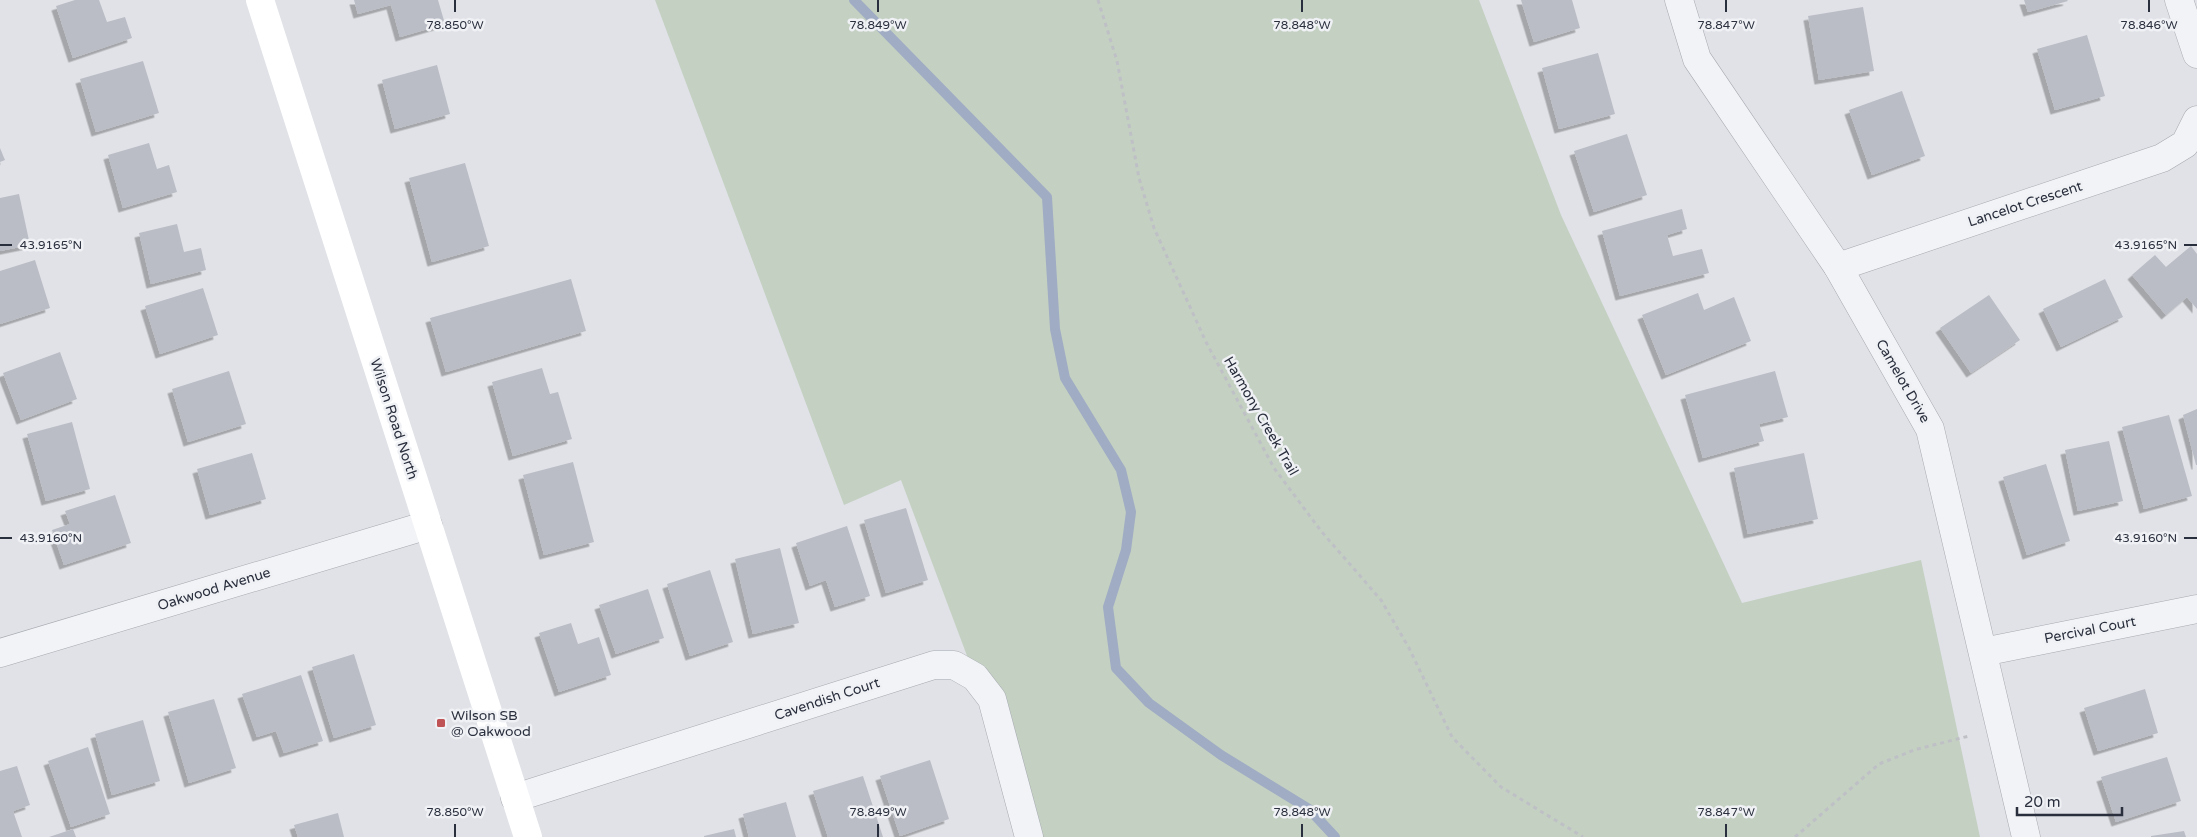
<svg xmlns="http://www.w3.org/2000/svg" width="2197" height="837" font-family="'Varela Round',sans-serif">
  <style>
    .green { fill: #c4d0c2 }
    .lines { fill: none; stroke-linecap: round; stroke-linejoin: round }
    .stream { stroke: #9facc3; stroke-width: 10 }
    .building { fill: #bbbdc6; filter: url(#shadow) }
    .street-casing { stroke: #a6a9b1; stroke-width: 29 }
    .path { stroke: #bec0c6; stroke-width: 3; stroke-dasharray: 4 4; stroke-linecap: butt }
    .street { stroke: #f2f3f6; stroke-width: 28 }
    .secondary { stroke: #fff; stroke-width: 28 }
    .ticks { fill: none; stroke: #2a2f3d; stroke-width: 2 }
    .poi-dot { fill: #bf5254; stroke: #eff1f5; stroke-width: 2 }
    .labels { text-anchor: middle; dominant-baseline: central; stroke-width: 5; stroke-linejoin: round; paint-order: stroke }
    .street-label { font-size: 14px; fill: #2a2f3d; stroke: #eff1f5 }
    .poi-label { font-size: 14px; fill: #2a2f3d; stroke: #eff1f5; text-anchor: start }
    .ticks-label { font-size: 12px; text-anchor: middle; fill: #2a2f3d; stroke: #eff1f5; stroke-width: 5; stroke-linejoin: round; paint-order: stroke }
  </style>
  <defs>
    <filter id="shadow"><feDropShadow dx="-4.5" dy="4.5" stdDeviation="0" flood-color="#0004"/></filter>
  </defs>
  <rect width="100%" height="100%" fill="#e0e2e7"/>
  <polygon class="green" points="655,0 1479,0 1561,215 1742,603 1921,560 1980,837 1029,837 975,677 901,480 844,505"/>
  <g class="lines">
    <polyline class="stream" points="854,0 1047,197 1055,329 1065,378 1121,470 1131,512 1126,550 1108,607 1116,668 1149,703 1221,755 1309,809 1335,837"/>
  </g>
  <g class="building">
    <polygon points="75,0 99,0 107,22 125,17 132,38 73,58 56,6"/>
    <polygon points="354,0 438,0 445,24 400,37 391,5 358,14"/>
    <polygon points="1521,0 1572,0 1580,28 1534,42"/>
    <polygon points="2024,0 2067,0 2068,1 2028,12"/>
    <polygon points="1863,7 1874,71 1819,80 1808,16"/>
    <polygon points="2087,35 2105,96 2055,110 2037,49"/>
    <polygon points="1598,53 1615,114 1559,129 1542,68"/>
    <polygon points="143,61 159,113 96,132 80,79"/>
    <polygon points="437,65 450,114 395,129 382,80"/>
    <polygon points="1902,91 1925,156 1872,175 1849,110"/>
    <polygon points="1627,134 1647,195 1594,212 1574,151"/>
    <polygon points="149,143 157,169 169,165 177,192 123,208 108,155"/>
    <polygon points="0,148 5,160 0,162"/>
    <polygon points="465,163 489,246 432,262 409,178"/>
    <polygon points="19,194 30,245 0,251 0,198"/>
    <polygon points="1682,209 1687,229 1667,235 1673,256 1702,249 1709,273 1620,296 1602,231"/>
    <polygon points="177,224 184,252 201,248 206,270 151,284 139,233"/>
    <polygon points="2191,246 2197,254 2197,309 2187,297 2166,315 2132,275 2155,255 2166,267"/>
    <polygon points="35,260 50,308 0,324 0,271"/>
    <polygon points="571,279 586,331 446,372 430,318"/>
    <polygon points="2105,279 2123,317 2061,347 2043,309"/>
    <polygon points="203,288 218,335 160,354 145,306"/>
    <polygon points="1698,293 1704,310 1734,297 1751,341 1666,375 1642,315"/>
    <polygon points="1989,295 2020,340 1971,373 1940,328"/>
    <polygon points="60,352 77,399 21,420 3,373"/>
    <polygon points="542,368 550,394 558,392 572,439 513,456 492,382"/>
    <polygon points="229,371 246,424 188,442 172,389"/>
    <polygon points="1775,371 1788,417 1759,424 1764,441 1703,458 1685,395"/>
    <polygon points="2197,409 2197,465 2196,465 2183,415"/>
    <polygon points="2169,415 2192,496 2144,509 2122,427"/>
    <polygon points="72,422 90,489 46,501 27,434"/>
    <polygon points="2109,441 2123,501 2078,511 2065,450"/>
    <polygon points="252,453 266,499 210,515 197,469"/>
    <polygon points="1804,453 1818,519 1748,534 1734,468"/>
    <polygon points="573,462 594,542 544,555 523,475"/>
    <polygon points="2046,464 2070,541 2027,555 2003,477"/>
    <polygon points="115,495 131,543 64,565 52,530 70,524 65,511"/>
    <polygon points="906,508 928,580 886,593 864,520"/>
    <polygon points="847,526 870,596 835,607 826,580 810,586 796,543"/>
    <polygon points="780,548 799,623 753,634 735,559"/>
    <polygon points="710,570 733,642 690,656 667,584"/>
    <polygon points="648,589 664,638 616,654 599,605"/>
    <polygon points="571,623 578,644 599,637 611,675 559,692 539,633"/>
    <polygon points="354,654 376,725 334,738 312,667"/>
    <polygon points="301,675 323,741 284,753 276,731 257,737 242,694"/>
    <polygon points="2145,689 2158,733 2098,751 2084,708"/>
    <polygon points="214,699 236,768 189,783 168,712"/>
    <polygon points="143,720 160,781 112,795 95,734"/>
    <polygon points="88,747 110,814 71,827 48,761"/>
    <polygon points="2167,757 2181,801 2116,822 2101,777"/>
    <polygon points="930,760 949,819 900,836 880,776"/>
    <polygon points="17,766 30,805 13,811 22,837 0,837 0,771"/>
    <polygon points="863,776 883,837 828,837 813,791"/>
    <polygon points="786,802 796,837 749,837 743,814"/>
    <polygon points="338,813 344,837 298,837 294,825"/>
    <polygon points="73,829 76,837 49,837"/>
    <polygon points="734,829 736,837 704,837 704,836"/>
    <polygon points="2184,831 2186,837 2151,837 2151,836"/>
  </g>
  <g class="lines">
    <g class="street-casing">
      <g id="street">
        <polyline points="1679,0 1697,59 1838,267 1930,429 2026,837"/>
        <polyline points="2179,0 2197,54"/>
        <polyline points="1838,267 2162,158 2185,144 2197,120"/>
        <polyline points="1983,652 2197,609"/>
        <polyline points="0,653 428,525"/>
        <polyline points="515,798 934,665 954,665 975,677 992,699 1029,837"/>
      </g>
    </g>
    <g class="path">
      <polyline points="1098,0 1117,61 1139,178 1154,228 1206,342 1274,468 1321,531 1381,600 1409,648 1452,737 1501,787 1583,837"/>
      <polyline points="1795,837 1879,764 1914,750 1969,736"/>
    </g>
    <use href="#street" class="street"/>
    <polyline class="secondary" points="260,0 528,837"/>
  </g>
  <path class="ticks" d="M 455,0 L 455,12M 878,0 L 878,12M 1302,0 L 1302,12M 1726,0 L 1726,12M 2149,0 L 2149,12M 0,245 L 12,245M 2184,245 L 2197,245M 0,538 L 12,538M 2184,538 L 2197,538M 455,824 L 455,837M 878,824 L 878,837M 1302,824 L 1302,837M 1726,824 L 1726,837"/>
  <rect class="poi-dot" x="436" y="718" width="10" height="10" rx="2.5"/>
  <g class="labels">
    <g class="street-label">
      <text transform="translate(2025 204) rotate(-18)">Lancelot Crescent</text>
      <text transform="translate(1903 381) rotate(60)">Camelot Drive</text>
      <text transform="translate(1261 416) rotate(60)">Harmony Creek Trail</text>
      <text transform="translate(394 419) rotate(72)">Wilson Road North</text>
      <text transform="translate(214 589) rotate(-17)">Oakwood Avenue</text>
      <text transform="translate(2090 630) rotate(-11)">Percival Court</text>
      <text transform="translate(827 699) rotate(-18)">Cavendish Court</text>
    </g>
    <g class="poi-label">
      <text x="451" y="715">Wilson SB<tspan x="451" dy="16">@ Oakwood</tspan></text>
    </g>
  </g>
  <g class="ticks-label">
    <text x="455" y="29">78.850°W</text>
    <text x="878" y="29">78.849°W</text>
    <text x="1302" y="29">78.848°W</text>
    <text x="1726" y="29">78.847°W</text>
    <text x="2149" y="29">78.846°W</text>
    <text x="51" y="249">43.9165°N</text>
    <text x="2146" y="249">43.9165°N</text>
    <text x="51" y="542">43.9160°N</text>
    <text x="2146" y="542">43.9160°N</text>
    <text x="455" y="816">78.850°W</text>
    <text x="878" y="816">78.849°W</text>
    <text x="1302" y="816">78.848°W</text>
    <text x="1726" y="816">78.847°W</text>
  </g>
  <path d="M2017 807v8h105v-8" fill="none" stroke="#2a2f3d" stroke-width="2.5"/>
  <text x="2024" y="807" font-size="15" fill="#2a2f3d" stroke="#eff1f5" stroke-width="4" paint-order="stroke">20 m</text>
</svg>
